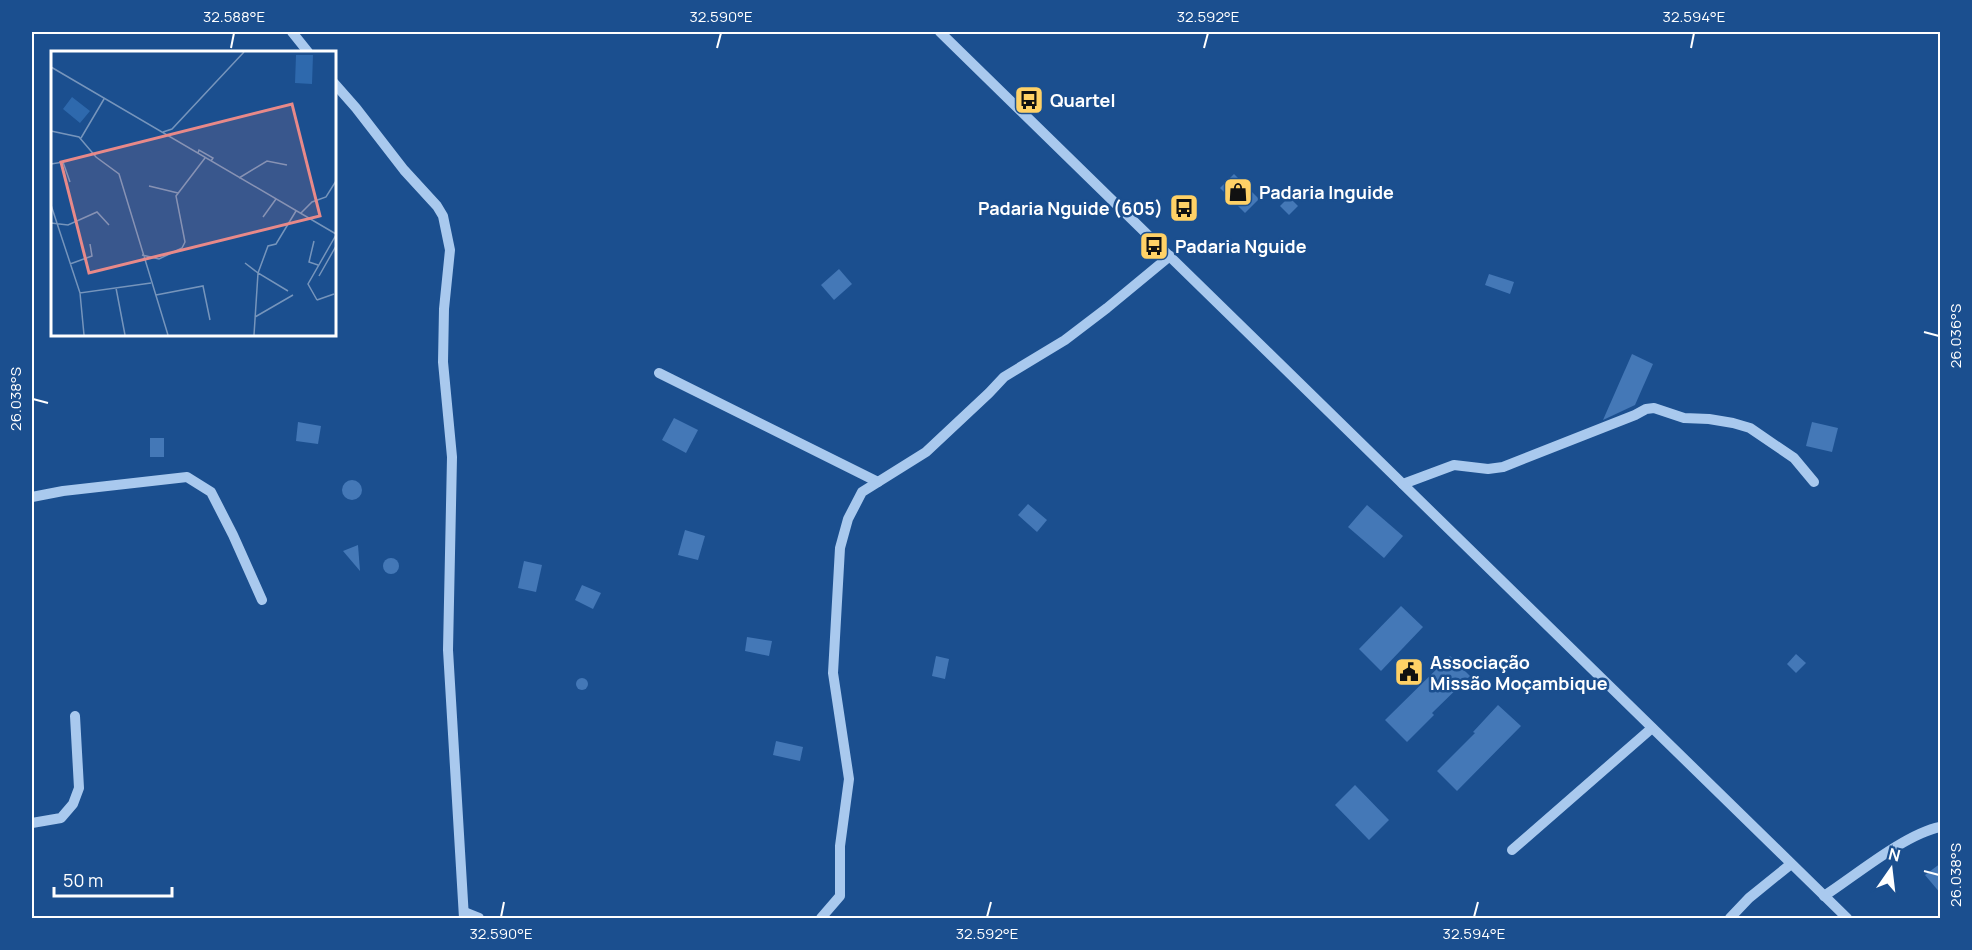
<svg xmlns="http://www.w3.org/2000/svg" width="1972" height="950" font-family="Manrope,sans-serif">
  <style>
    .building { fill: #4478b7 }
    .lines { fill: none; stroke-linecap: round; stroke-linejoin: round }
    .minor { stroke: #a9c9ee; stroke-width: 10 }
    .ticks { fill: none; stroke: #fff; stroke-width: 2 }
    .labels { text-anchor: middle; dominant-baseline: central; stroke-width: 5; stroke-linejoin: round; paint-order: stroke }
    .poi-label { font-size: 18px; font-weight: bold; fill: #fff; stroke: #1b4f8f; text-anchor: start }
    .inset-road { fill: none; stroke: #7695bc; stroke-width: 1.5 }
    .view { fill: #e88989; fill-opacity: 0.15; stroke: #e88989; stroke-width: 3 }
    .inset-edge { fill: none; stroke: #fff; stroke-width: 3 }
    .neatline { fill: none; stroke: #fff; stroke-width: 2 }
    .ticks-label { font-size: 15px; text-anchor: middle; fill: #fff }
  </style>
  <rect width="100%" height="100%" fill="#1b4f8f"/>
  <g class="building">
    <polygon points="1234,174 1259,199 1245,213 1220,188"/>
    <polygon points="1289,197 1298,206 1289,215 1280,206"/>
    <polygon points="839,269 852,284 834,300 821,285"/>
    <polygon points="1489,274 1514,282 1510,294 1485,285"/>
    <polygon points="1632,354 1653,364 1635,405 1603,420"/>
    <polygon points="674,418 698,430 686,453 662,440"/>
    <polygon points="298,422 321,426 318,444 296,441"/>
    <polygon points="1812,422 1838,428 1832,452 1806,446"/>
    <rect x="150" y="438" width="14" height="19"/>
    <circle cx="352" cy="490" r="10"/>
    <polygon points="1028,504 1047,520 1037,532 1018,515"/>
    <polygon points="1367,505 1403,536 1384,558 1348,527"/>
    <polygon points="685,530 705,536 698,560 678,555"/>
    <polygon points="358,545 360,571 343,551"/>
    <circle cx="391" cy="566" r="8"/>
    <polygon points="524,561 542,565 536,592 518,588"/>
    <polygon points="582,585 601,593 593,609 575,600"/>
    <polygon points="1401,606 1423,627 1381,671 1359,649"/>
    <polygon points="747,637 772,641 769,656 745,651"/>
    <polygon points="1796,654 1806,663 1796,673 1787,664"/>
    <polygon points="936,656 949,659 945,679 932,676"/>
    <polygon points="1450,656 1470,676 1432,713 1434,715 1407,742 1385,720"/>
    <circle cx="582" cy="684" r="6"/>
    <polygon points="1498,705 1521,726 1457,791 1437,771 1475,733 1473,732"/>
    <polygon points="776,741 803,747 800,761 773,755"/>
    <polygon points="1355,785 1389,820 1369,840 1335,805"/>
    <polygon points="1941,863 1941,894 1925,875"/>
  </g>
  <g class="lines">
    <g class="minor">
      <polyline points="292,32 308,52"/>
      <polyline points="940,32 1847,918"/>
      <polyline points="334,83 356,108 404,170 437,206 443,216 450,250 444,309 443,362 452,457 448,650 464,918"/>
      <polyline points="659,373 878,482"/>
      <polyline points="1403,484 1454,465 1488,469 1503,467 1635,415 1646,409 1654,408 1684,418 1709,419 1733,423 1750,428 1794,458 1814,482"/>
      <polyline points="32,497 63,491 187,477 211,492 233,535 262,600"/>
      <polyline points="32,823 61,818 73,804 79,788 75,716"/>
      <polyline points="1512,850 1652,728"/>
      <path d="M 1824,896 C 1855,876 1905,834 1940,827"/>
      <polyline points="464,912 479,918"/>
      <polyline points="821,918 840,896 840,846 849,779 833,673 840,548 848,519 862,492 926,452 989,393 1004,377 1065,340 1107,308 1170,256"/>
      <polyline points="1730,918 1749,898 1791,864"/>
    </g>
  </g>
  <path class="ticks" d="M 231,48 L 234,33M 717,48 L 721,33M 1204,48 L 1208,33M 1691,48 L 1694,33M 1924,332 L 1939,336M 33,399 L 48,403M 1924,871 L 1939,875M 501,917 L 504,902M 987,917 L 991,902M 1474,917 L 1478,902"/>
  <defs>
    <g id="bus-square" transform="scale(1.5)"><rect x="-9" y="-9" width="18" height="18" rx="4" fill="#ffd166" stroke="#1b4f8f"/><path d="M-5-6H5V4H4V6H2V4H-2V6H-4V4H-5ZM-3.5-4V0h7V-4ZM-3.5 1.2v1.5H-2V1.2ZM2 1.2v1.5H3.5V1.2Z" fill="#111"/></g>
    <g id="shop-square" transform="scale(1.5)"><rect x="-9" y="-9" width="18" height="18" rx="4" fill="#ffd166" stroke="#1b4f8f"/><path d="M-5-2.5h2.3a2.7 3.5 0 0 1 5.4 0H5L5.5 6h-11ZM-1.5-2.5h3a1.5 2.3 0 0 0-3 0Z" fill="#111"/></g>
    <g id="civic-square" transform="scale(1.5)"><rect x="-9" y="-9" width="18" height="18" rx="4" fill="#ffd166" stroke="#1b4f8f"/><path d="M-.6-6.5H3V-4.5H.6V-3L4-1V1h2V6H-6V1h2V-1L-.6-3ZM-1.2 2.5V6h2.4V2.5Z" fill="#111"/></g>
  </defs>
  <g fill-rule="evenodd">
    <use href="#bus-square" x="1029" y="100"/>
    <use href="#shop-square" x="1238" y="192"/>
    <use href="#bus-square" x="1184" y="208"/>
    <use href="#bus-square" x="1154" y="246"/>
    <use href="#civic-square" x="1409" y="672"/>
  </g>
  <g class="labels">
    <g class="poi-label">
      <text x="1050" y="100">Quartel</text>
      <text x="1259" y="192">Padaria Inguide</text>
      <text x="1163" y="208" text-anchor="end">Padaria Nguide (605)</text>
      <text x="1175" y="246">Padaria Nguide</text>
      <text x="1430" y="662">Associação<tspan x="1430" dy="21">Missão Moçambique</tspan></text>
    </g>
  </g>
  <g transform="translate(51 51)">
    <rect width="285" height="285" fill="#1b4f8f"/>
    <path d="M 245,4 L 262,4 L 261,33 L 244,32 ZM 21,46 L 39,60 L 29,72 L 12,58 Z" fill="#2e69ad"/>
    <path class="inset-road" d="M 0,16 L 285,183M 0,80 L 28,86 L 45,106 L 68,123 L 117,284M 112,81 L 121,78 L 193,1M 30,87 L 53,48M 147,102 L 148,99 L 162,107 L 160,110M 0,113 L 12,111 L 19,131M 188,127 L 216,110 L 236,114M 98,135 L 127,142M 0,154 L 29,242 L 100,232M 250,162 L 261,151 L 275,146 L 285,130M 212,166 L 225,148M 0,172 L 17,174 L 46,161 L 58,174M 263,190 L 258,211 L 267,214M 91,204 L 108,208 L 131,197 L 134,191 L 125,145 L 154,107M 194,212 L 207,222 L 203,284M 19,213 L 41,205 L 39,193M 268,225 L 285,195M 65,237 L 74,284M 237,240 L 207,222 L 217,195 L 225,193 L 245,160M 29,242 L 33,284M 105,244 L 152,235 L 159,269M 266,249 L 257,233 L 285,184M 266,249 L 283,243M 204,266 L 242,244"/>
    <path class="view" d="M 241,53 L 269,165 L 38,222 L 10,111 Z"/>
    <rect width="285" height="285" class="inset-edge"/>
  </g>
  <rect width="1972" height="950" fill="none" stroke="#1b4f8f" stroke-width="66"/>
  <g transform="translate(1891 869) rotate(14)" stroke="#1b4f8f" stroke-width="4.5" paint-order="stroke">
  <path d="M0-4.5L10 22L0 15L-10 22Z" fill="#ffffff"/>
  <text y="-9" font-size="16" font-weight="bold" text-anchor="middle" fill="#ffffff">N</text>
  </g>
  <path d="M54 887v9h118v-9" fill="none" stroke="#ffffff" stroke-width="3"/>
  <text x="63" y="887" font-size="18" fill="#ffffff" stroke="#1b4f8f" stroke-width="4.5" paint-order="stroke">50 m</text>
  <rect x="33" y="33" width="1906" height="884" class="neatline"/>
  <g class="ticks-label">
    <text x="234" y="22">32.588°E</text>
    <text x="721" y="22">32.590°E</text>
    <text x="1208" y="22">32.592°E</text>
    <text x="1694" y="22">32.594°E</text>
    <text transform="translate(1956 336) rotate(-90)" y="5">26.036°S</text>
    <text transform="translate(16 399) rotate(-90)" y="5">26.038°S</text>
    <text transform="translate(1956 875) rotate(-90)" y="5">26.038°S</text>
    <text x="501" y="939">32.590°E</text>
    <text x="987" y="939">32.592°E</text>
    <text x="1474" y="939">32.594°E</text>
  </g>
</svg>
